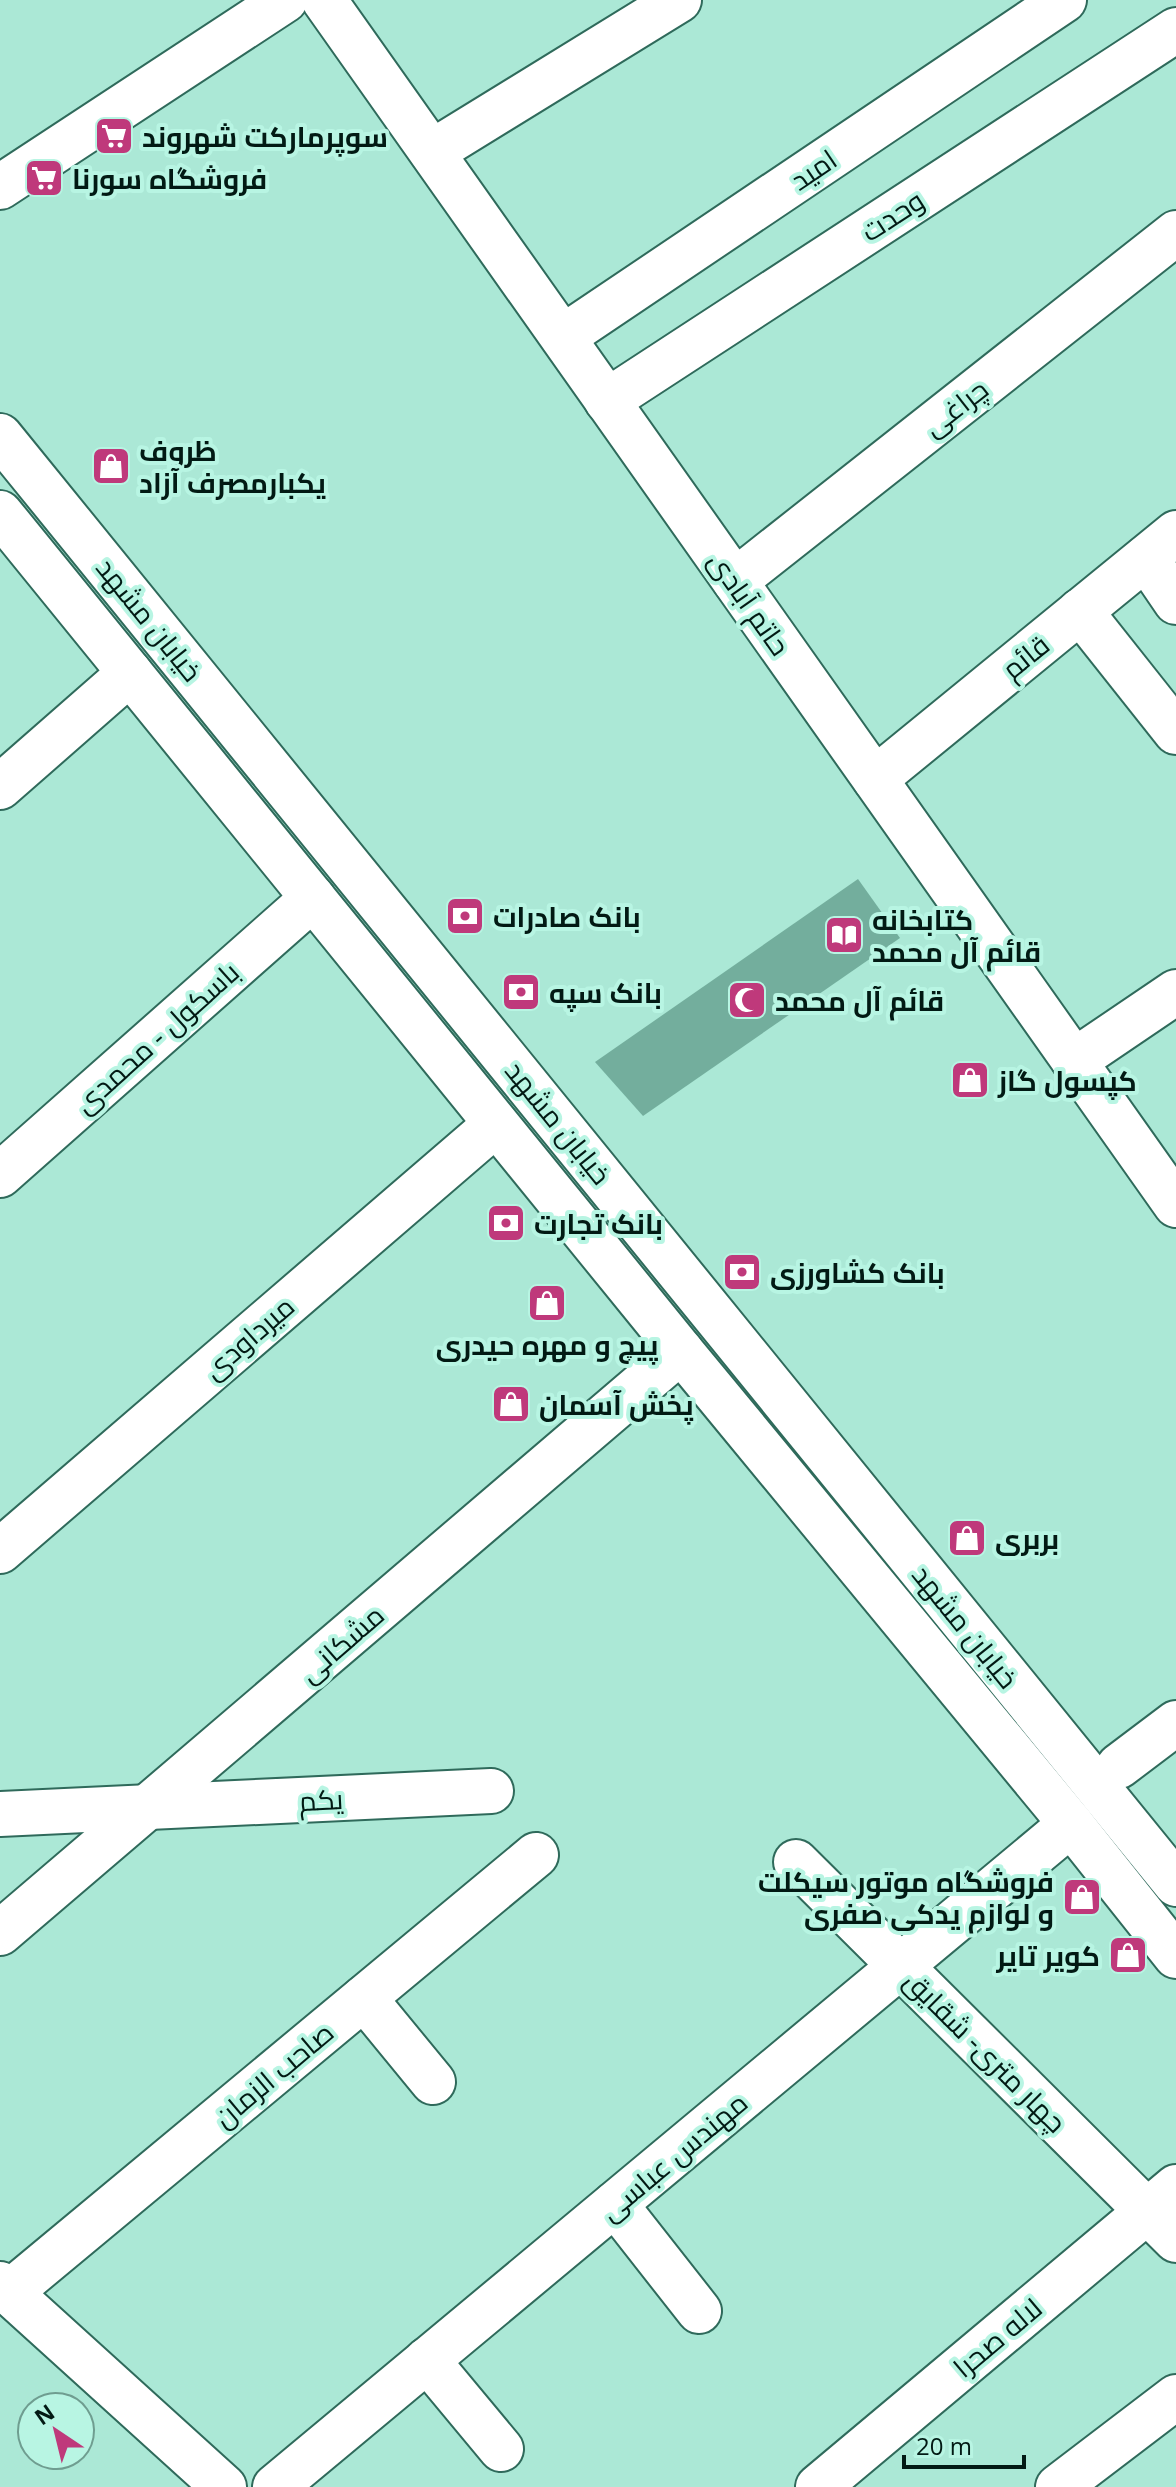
<svg xmlns="http://www.w3.org/2000/svg" width="1176" height="2487" font-family="'Open Sans',Cairo,sans-serif">
  <style>
    .building { fill: #73ae9d }
    .lines { fill: none; stroke-linecap: round; stroke-linejoin: round }
    .minor-casing { stroke: #2f6a5b; stroke-width: 48 }
    .tertiary-casing { stroke: #2f6a5b; stroke-width: 48 }
    .secondary-casing { stroke: #2f6a5b; stroke-width: 48 }
    .minor { stroke: #fff; stroke-width: 44 }
    .tertiary { stroke: #fff; stroke-width: 44 }
    .secondary { stroke: #fff; stroke-width: 44 }
    .labels { text-anchor: middle; dominant-baseline: central; stroke-width: 8; stroke-linejoin: round; paint-order: stroke }
    .poi-label { font-size: 28px; font-weight: bold; fill: #021a14; stroke: #b8f5e3; text-anchor: start }
    .street-label { font-size: 28px; fill: #021a14; stroke: #b8f5e3 }
  </style>
  <rect width="100%" height="100%" fill="#abe8d6"/>
  <polygon class="building" points="858,879 900,938 643,1116 595,1062"/>
  <g class="lines">
    <g class="minor-casing">
      <g id="minor">
        <polyline points="432,152 679,0"/>
        <polyline points="0,187 285,0"/>
        <polyline points="563,337 1064,0"/>
        <polyline points="607,401 1176,30"/>
        <polyline points="1146,558 1176,602"/>
        <polyline points="735,581 1176,233"/>
        <polyline points="1080,611 1176,732"/>
        <polyline points="875,779 1176,533"/>
        <polyline points="0,787 130,673"/>
        <polyline points="1074,1061 1176,992"/>
        <polyline points="0,1175 313,898"/>
        <polyline points="0,1551 496,1124"/>
        <polyline points="1119,1766 1176,1723"/>
        <polyline points="0,1814 491,1791"/>
        <polyline points="796,1862 1176,2240"/>
        <polyline points="0,1933 681,1351"/>
        <polyline points="364,1998 433,2082"/>
        <polyline points="615,2204 699,2311"/>
        <polyline points="10,2292 536,1855"/>
        <polyline points="427,2360 501,2449"/>
        <polyline points="275,2487 1071,1824"/>
        <polyline points="818,2487 1176,2187"/>
        <polyline points="1058,2487 1176,2397"/>
      </g>
    </g>
    <g class="tertiary-casing">
      <g id="tertiary">
        <polyline points="324,0 1176,1205"/>
        <polyline points="0,2284 224,2487"/>
      </g>
    </g>
    <g class="secondary-casing">
      <g id="secondary">
        <polyline points="0,436 1176,1884"/>
        <polyline points="0,513 681,1351 1071,1824 1176,1956"/>
      </g>
    </g>
    <use href="#minor" class="minor"/>
    <use href="#tertiary" class="tertiary"/>
    <use href="#secondary" class="secondary"/>
  </g>
  <defs>
    <g id="supermarket-square" transform="scale(2)"><rect x="-9" y="-9" width="18" height="18" rx="4" fill="#bf397b" stroke="#b8f5e3"/><path d="M-6-5.5h2.5l.6 2H6L4.5 2H-2.5L-4.4-4H-6ZM-1.5 3.2a1.3 1.3 0 1 0 .1 0ZM3 3.2a1.3 1.3 0 1 0 .1 0Z" fill="#fff"/></g>
    <g id="shop-square" transform="scale(2)"><rect x="-9" y="-9" width="18" height="18" rx="4" fill="#bf397b" stroke="#b8f5e3"/><path d="M-5-2.5h2.3a2.7 3.5 0 0 1 5.4 0H5L5.5 6h-11ZM-1.5-2.5h3a1.5 2.3 0 0 0-3 0Z" fill="#fff"/></g>
    <g id="bank-square" transform="scale(2)"><rect x="-9" y="-9" width="18" height="18" rx="4" fill="#bf397b" stroke="#b8f5e3"/><path d="M-6-4H6V4H-6ZM0-2.3a2.3 2.3 0 1 0 0 4.6a2.3 2.3 0 1 0 0-4.6Z" fill="#fff"/></g>
    <g id="library-square" transform="scale(2)"><rect x="-9" y="-9" width="18" height="18" rx="4" fill="#bf397b" stroke="#b8f5e3"/><path d="M-6-4Q-3-5.5-.7-3.5V5Q-3 3-6 4ZM6-4Q3-5.5 .7-3.5V5Q3 3 6 4Z" fill="#fff"/></g>
    <g id="mosque-square" transform="scale(2)"><rect x="-9" y="-9" width="18" height="18" rx="4" fill="#bf397b" stroke="#b8f5e3"/><path d="M3.5-4.9A6 6 0 1 0 3.5 4.9A5 5 0 1 1 3.5-4.9Z" fill="#fff"/></g>
  </defs>
  <g fill-rule="evenodd">
    <use href="#supermarket-square" x="114" y="136"/>
    <use href="#supermarket-square" x="44" y="178"/>
    <use href="#shop-square" x="111" y="466"/>
    <use href="#bank-square" x="465" y="916"/>
    <use href="#library-square" x="844" y="935"/>
    <use href="#bank-square" x="521" y="992"/>
    <use href="#mosque-square" x="747" y="1000"/>
    <use href="#shop-square" x="970" y="1080"/>
    <use href="#bank-square" x="506" y="1223"/>
    <use href="#bank-square" x="742" y="1272"/>
    <use href="#shop-square" x="547" y="1303"/>
    <use href="#shop-square" x="511" y="1404"/>
    <use href="#shop-square" x="967" y="1538"/>
    <use href="#shop-square" x="1082" y="1897"/>
    <use href="#shop-square" x="1128" y="1955"/>
  </g>
  <g class="labels">
    <g class="poi-label">
      <text x="142" y="136">سوپرمارکت شهروند</text>
      <text x="72" y="178">فروشگاه سورنا</text>
      <text x="139" y="450">ظروف<tspan x="139" dy="32">یکبارمصرف آزاد</tspan></text>
      <text x="493" y="916">بانک صادرات</text>
      <text x="872" y="919">کتابخانه<tspan x="872" dy="32">قائم آل محمد</tspan></text>
      <text x="549" y="992">بانک سپه</text>
      <text x="775" y="1000">قائم آل محمد</text>
      <text x="998" y="1080">کپسول گاز</text>
      <text x="534" y="1223">بانک تجارت</text>
      <text x="770" y="1272">بانک کشاورزی</text>
      <text x="547" y="1344" text-anchor="middle">پیچ و مهره حیدری</text>
      <text x="539" y="1404">پخش آسمان</text>
      <text x="995" y="1538">بربری</text>
      <text x="1054" y="1881" text-anchor="end">فروشگاه موتور سیکلت<tspan x="1054" dy="32">و لوازم یدکی صفری</tspan></text>
      <text x="1100" y="1955" text-anchor="end">کویر تایر</text>
    </g>
    <g class="street-label">
      <text transform="translate(813 169) rotate(-34)">امید</text>
      <text transform="translate(892 215) rotate(-33)">وحدت</text>
      <text transform="translate(955 407) rotate(-38)">چراغی</text>
      <text transform="translate(750 603) rotate(55)">حاتم آبادی</text>
      <text transform="translate(150 619) rotate(51)">خیابان مشهد</text>
      <text transform="translate(1025 656) rotate(-39)">قائم</text>
      <text transform="translate(156 1037) rotate(-42)">باسکول - محمدی</text>
      <text transform="translate(559 1122) rotate(51)">خیابان مشهد</text>
      <text transform="translate(248 1337) rotate(-41)">میرداودی</text>
      <text transform="translate(966 1626) rotate(51)">خیابان مشهد</text>
      <text transform="translate(341 1643) rotate(-41)">مشکانی</text>
      <text transform="translate(321 1799) rotate(-3)">یکم</text>
      <text transform="translate(986 2051) rotate(45)">چهار متری- شقایق</text>
      <text transform="translate(273 2074) rotate(-40)">صاحب الزمان</text>
      <text transform="translate(673 2156) rotate(-40)">مهندس عباسی</text>
      <text transform="translate(997 2337) rotate(-40)">لاله صحرا</text>
    </g>
  </g>
  <g transform="translate(56 2431) rotate(325)"><circle r="38" fill="#b8f5e3" stroke="#6f9d90" stroke-width="2"/>
  <path d="M0-6L14 30L0 20L-14 30Z" fill="#bf397b"/>
  <text y="-12" font-size="22" font-weight="bold" text-anchor="middle" fill="#021a14">N</text>
  </g>
  <path d="M904 2455v12h120v-12" fill="none" stroke="#021a14" stroke-width="4"/>
  <text x="916" y="2455" font-size="24" fill="#021a14" stroke="#b8f5e3" stroke-width="6" paint-order="stroke">20 m</text>
</svg>
